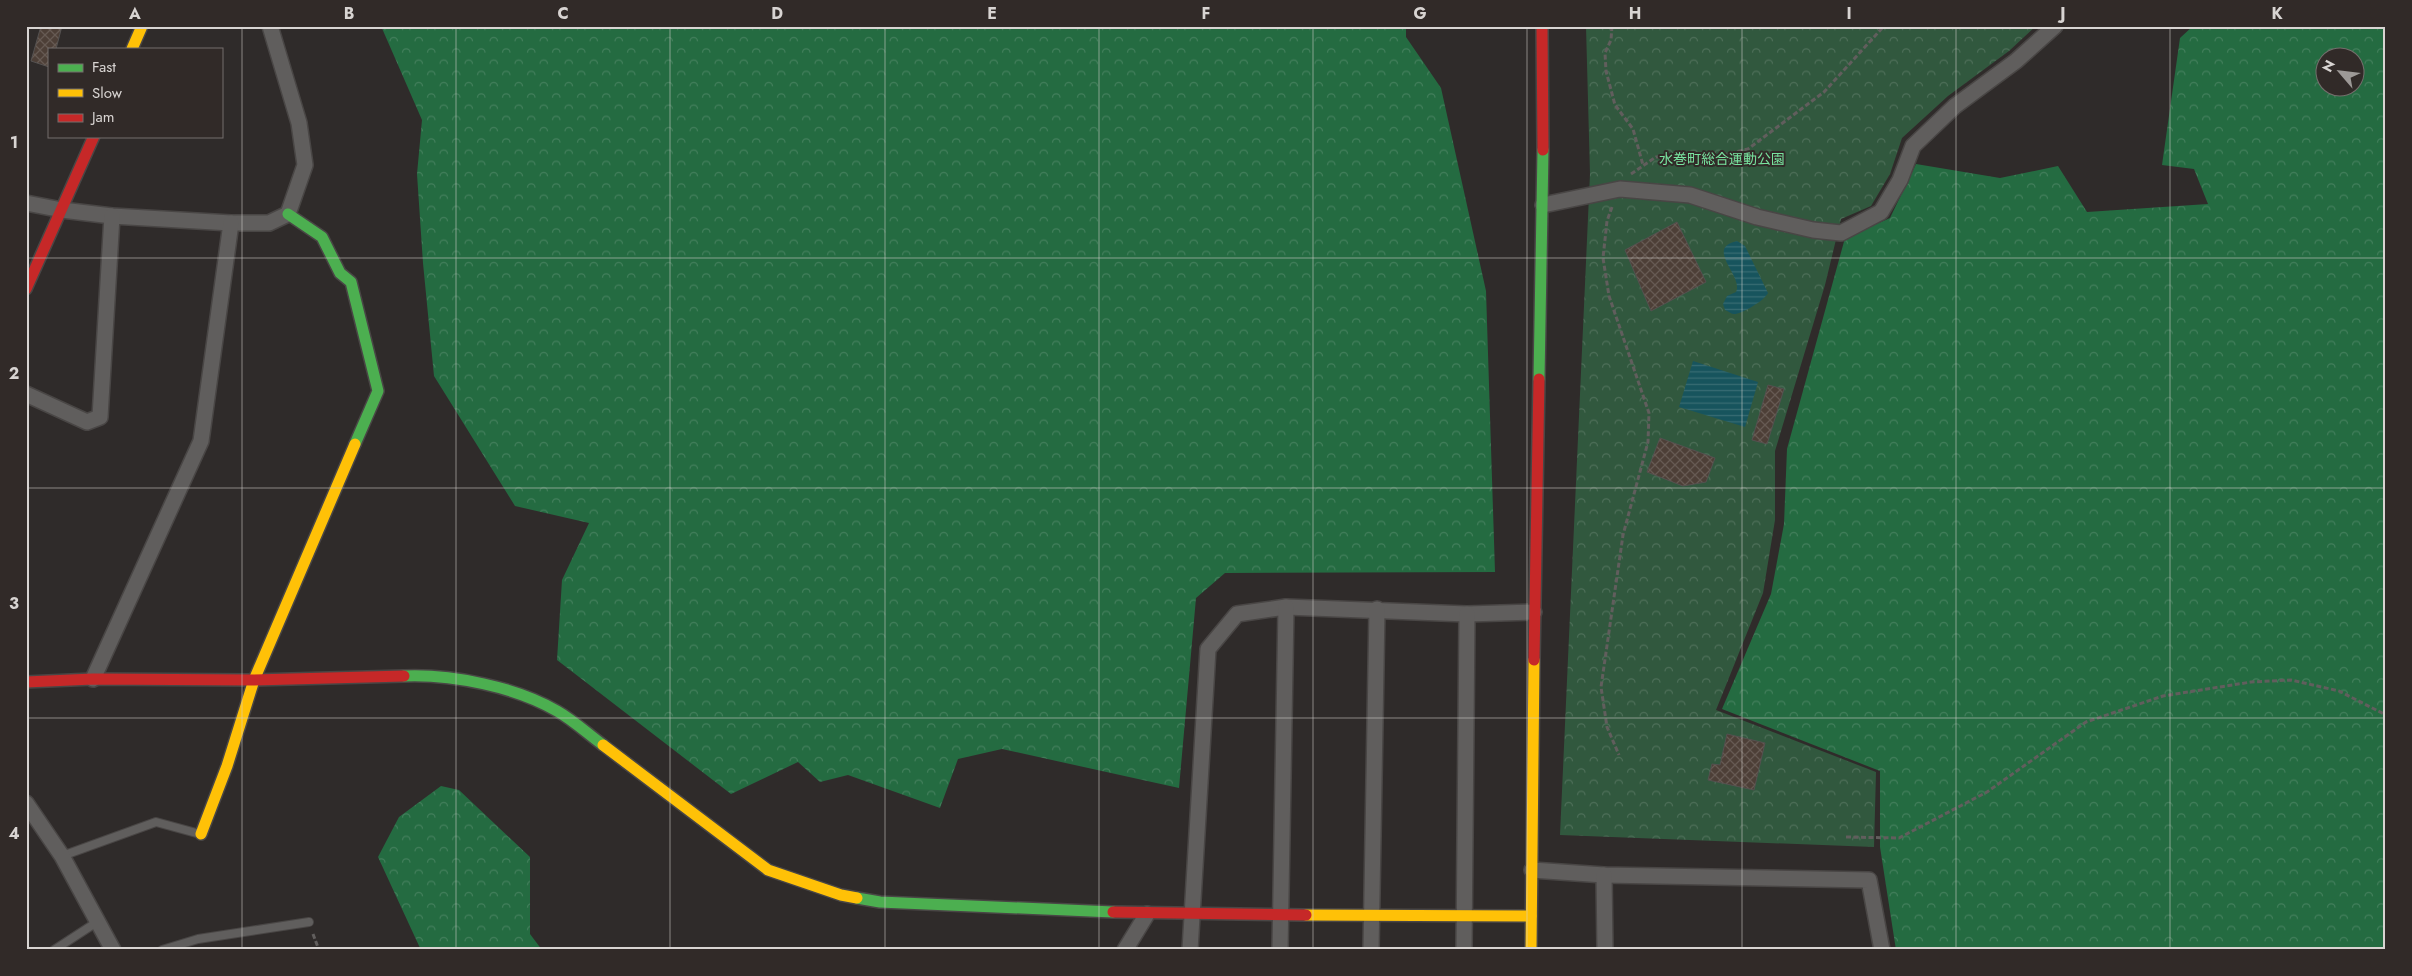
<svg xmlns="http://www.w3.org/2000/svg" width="2412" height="976" font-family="Jost,'Noto Sans JP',sans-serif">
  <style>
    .forest { fill: url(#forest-crowns); fill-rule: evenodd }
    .park { fill: url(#park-crowns) }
    .water { fill: url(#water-rules) }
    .building { fill: url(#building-cross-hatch); stroke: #545150 }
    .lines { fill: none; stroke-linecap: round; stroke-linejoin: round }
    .lane-casing { stroke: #494645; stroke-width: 10 }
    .street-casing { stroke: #494645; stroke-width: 18 }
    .fast-casing { stroke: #494645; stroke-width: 14 }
    .slow-casing { stroke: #494645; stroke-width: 14 }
    .jam-casing { stroke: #494645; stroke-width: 14 }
    .path { stroke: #615e5d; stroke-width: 3; stroke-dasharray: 5 2.5; stroke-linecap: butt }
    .lane { stroke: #605e5d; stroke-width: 8 }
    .street { stroke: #605e5d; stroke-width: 15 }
    .fast { stroke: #4caf50; stroke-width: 11 }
    .slow { stroke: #ffc107; stroke-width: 11 }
    .jam { stroke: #c62828; stroke-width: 11 }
    .grid { fill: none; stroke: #d8d4d2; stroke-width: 1; stroke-opacity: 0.55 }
    .labels { text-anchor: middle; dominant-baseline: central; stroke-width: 4; stroke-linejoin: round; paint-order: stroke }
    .park-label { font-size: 14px; fill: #78e39f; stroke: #312a28 }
    .neatline { fill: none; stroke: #d8d4d2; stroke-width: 2 }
    .grid-label { font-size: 16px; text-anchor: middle; font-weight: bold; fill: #d8d4d2 }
  </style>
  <defs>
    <pattern id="forest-crowns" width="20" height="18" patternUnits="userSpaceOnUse" patternTransform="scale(1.25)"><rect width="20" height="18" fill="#246b41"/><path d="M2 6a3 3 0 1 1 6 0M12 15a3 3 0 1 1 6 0" fill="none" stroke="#437f5c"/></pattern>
    <pattern id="park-crowns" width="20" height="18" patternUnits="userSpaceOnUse" patternTransform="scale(1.25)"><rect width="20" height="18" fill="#31583e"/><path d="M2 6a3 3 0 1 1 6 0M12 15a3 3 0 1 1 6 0" fill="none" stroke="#4e6f59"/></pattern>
    <pattern id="water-rules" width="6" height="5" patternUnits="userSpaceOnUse" patternTransform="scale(1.25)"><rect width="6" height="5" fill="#17545d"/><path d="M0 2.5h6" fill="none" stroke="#386c73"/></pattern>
    <pattern id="building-cross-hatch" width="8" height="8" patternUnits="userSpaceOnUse" patternTransform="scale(1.25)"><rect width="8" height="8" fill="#4d3f37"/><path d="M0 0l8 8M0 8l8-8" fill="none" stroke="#665a53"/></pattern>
  </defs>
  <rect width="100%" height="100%" fill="#2f2b2a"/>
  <g class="forest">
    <polygon points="381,26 1406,26 1406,37 1441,88 1486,291 1495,572 1225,573 1196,598 1179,788 1002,749 958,759 940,808 848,775 820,782 798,762 731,794 557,660 562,580 589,523 515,506 434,376 423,263 417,174 422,120"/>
    <path d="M 2193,26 L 2386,26 L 2386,950 L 1896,950 L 1880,847 L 1880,771 L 1722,709 L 1771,594 L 1784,524 L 1787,449 L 1845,238 L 1890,218 L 1916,164 L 2000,178 L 2058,166 L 2087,212 L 2208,204 L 2194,169 L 2162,165 L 2180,38 ZM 2324,58 L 2354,58 L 2354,88 L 2324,88 Z"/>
    <polygon points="441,786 459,790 530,857 530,934 542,950 420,948 378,857 399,817"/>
  </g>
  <polygon class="park" points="1586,26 2036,26 2009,51 1948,96 1902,138 1890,174 1871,206 1841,219 1825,285 1775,451 1775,520 1763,593 1716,710 1876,772 1874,847 1560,835 1590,174"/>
  <g class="water">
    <path d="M 1737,241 L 1745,246 L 1768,293 C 1765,300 1741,315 1733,314 C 1732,314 1726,310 1725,310 L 1723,304 L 1727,296 L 1736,292 C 1744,276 1704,248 1737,241 Z"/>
    <polygon points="1693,361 1758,382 1745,427 1679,407"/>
  </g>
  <g class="building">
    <polygon points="41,26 62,26 56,49 49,49 49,67 31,61"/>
    <polygon points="1677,222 1706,282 1651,311 1625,250"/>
    <polygon points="1768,385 1784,389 1767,444 1752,440"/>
    <polygon points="1660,438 1715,458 1706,482 1683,486 1647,472"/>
    <polygon points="1727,734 1765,743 1754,790 1708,780 1712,764 1720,765"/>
  </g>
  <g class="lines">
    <g class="lane-casing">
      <g id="lane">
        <polyline points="62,856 156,822 200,834"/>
        <polyline points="54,950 97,922"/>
        <polyline points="162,950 198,939 309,922"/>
      </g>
    </g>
    <g class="street-casing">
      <g id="street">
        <polyline points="26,203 62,210 112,216 231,223 269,223 288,214 305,165 299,123 270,26"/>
        <polyline points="1543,205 1620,189 1690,195 1757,217 1813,230 1841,233 1881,212 1900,180 1913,146 1955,106 2016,61 2055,26"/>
        <polyline points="26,394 87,422 100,417 112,216"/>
        <polyline points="93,679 201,441 231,223"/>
        <polyline points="26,803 62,856 113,950"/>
        <polyline points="1532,870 1604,875 1869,880 1882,950"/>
        <polyline points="1604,875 1605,950"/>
        <polyline points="1125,950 1147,914"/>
        <polyline points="1190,950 1208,649 1237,614 1286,607 1467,614 1534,612"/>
        <polyline points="1280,950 1286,607"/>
        <polyline points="1371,950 1377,609"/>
        <polyline points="1464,950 1467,614"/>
      </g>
    </g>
    <g class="fast-casing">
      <g id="fast">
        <polyline points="288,214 322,237 340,273 351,282 378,391 355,444"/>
        <polyline points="1539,379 1543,150"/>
        <path d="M 404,676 C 452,674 516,687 557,711 C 573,720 588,734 603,745"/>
        <polyline points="857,898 880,902 1113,912"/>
      </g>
    </g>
    <g class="slow-casing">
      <g id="slow">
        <polyline points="132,49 142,26"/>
        <polyline points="603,745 768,870 841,895 857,898"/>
        <polyline points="201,834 227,766 254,680 355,444"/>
        <polyline points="1306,915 1531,916"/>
        <polyline points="1531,950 1534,660"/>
      </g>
    </g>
    <g class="jam-casing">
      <g id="jam">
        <polyline points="1542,26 1543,150"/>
        <polyline points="26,289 94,136"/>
        <polyline points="1534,660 1539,379"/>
        <polyline points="26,682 93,679 254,680 404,676"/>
        <polyline points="1113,912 1306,915"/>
      </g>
    </g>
    <g class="path">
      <polyline points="1612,26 1611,40 1605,53 1606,71 1615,105 1633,129 1643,165"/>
      <polyline points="1631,174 1656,157 1685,156 1711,158 1748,149 1824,92 1884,26"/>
      <polyline points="1612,207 1607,221 1603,258 1609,296 1649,413 1648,442 1623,535 1601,687 1607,727 1619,755"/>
      <polyline points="1846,837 1899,838 1987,792 2086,722 2163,696 2251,682 2291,680 2339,691 2386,715"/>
      <polyline points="313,934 319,950"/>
    </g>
    <use href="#lane" class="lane"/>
    <use href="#street" class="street"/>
    <use href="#fast" class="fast"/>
    <use href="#slow" class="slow"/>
    <use href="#jam" class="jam"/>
  </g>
  <path class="grid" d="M 242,26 L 242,950M 456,26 L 456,950M 670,26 L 670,950M 885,26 L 885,950M 1099,26 L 1099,950M 1313,26 L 1313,950M 1527,26 L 1527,950M 1742,26 L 1742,950M 1956,26 L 1956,950M 2170,26 L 2170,950M 26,258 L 2386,258M 26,488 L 2386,488M 26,718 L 2386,718"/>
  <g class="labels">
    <g class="park-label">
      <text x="1722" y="159">水巻町総合運動公園</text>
    </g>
  </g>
  <rect width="2412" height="976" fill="none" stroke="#312a28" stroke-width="55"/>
  <rect x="48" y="48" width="175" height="90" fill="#312a28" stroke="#746e6c"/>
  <rect x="58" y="64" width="25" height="8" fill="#4caf50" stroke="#746e6c"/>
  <text x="92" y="72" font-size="15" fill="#d8d4d2">Fast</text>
  <rect x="58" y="89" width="25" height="8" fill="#ffc107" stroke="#746e6c"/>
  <text x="92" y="98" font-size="15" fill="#d8d4d2">Slow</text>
  <rect x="58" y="114" width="25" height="8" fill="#c62828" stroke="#746e6c"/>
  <text x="92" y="122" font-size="15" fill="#d8d4d2">Jam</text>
  <g transform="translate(2340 72) rotate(298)"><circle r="24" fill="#312a28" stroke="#746e6c"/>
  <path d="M0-4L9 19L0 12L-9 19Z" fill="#9d9997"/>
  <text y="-8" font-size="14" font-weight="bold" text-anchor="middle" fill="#d8d4d2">N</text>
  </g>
  <rect x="28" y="28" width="2356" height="920" class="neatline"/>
  <g class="grid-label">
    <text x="135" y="19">A</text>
    <text x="349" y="19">B</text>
    <text x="563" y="19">C</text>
    <text x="777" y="19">D</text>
    <text x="992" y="19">E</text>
    <text x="1206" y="19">F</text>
    <text x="1420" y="19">G</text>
    <text x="1635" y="19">H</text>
    <text x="1849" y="19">I</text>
    <text x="2063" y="19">J</text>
    <text x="2277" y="19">K</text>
    <text x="14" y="148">1</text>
    <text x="14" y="379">2</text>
    <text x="14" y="609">3</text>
    <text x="14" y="839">4</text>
  </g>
</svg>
